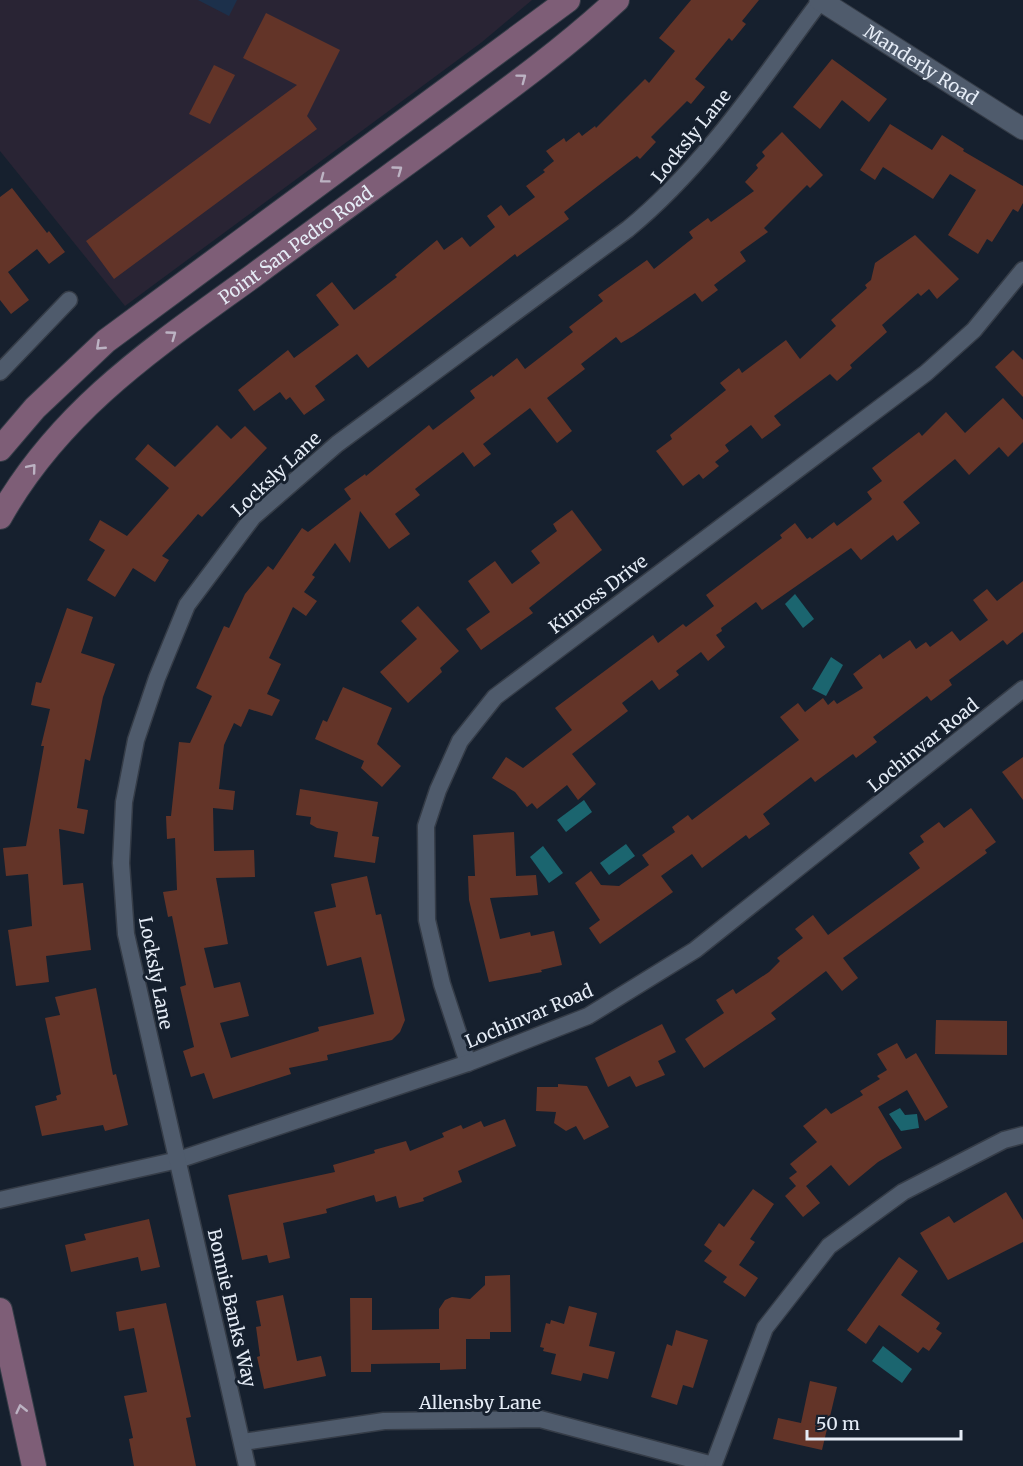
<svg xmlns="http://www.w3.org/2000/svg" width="1023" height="1466" font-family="Merriweather,serif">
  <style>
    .education { fill: #292434 }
    .green { fill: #1c304b }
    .water { fill: #1b656f }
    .building { fill: #633428 }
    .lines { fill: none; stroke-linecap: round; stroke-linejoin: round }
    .minor-casing { stroke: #353c47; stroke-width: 19 }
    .tertiary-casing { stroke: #353c47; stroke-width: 23 }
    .secondary-casing { stroke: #353c47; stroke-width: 26 }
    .minor { stroke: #4f5b6c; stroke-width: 16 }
    .tertiary { stroke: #4f5b6c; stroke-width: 21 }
    .secondary { stroke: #7e5e77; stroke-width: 24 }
    .oneway { stroke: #bcb3c3 }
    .labels { text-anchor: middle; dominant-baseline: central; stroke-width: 6; stroke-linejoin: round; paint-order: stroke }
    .street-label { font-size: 18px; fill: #e5ecf6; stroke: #16202e }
  </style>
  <rect width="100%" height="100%" fill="#16202e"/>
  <polygon class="education" points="0,0 532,0 482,42 125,306 0,151"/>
  <polygon class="green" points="198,0 237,0 229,16"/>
  <g class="water">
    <polygon points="795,594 814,619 803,628 785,604"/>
    <polygon points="831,657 843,665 826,696 812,689"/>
    <polygon points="584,800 592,812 566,832 557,820"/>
    <polygon points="626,844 635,856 609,875 600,863"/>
    <polygon points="543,846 563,873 549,883 530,857"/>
    <polygon points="900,1108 905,1115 917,1114 919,1128 901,1131 889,1114"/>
    <polygon points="883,1346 912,1369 902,1383 872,1361"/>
  </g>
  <g class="building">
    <polygon points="691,0 759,0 742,21 746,24 732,41 729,38 695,79 705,87 691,104 687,101 651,137 656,142 640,159 637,156 564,212 569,219 517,257 515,254 368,368 357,354 315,386 325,400 304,415 290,397 286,400 280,392 254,411 238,390 288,350 294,358 339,325 316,295 332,282 354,310 397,277 395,275 437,240 444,250 462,237 470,247 495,227 487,216 501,205 509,216 535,197 526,186 545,172 543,170 554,161 546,151 564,138 566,142 579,132 582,136 595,126 596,128 645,79 649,83 675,51 659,38"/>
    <polygon points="266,13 340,50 307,116 317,129 114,279 86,241 297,85 243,58"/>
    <polygon points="832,59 887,99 869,122 842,100 820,129 793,107"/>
    <polygon points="214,65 235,75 210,124 189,114"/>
    <polygon points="890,124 932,150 942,135 964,149 963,151 1023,186 1023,203 1018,212 1013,209 992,242 987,239 978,254 948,235 976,190 950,174 933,199 883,167 875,180 860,170"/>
    <polygon points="782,132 823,175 810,188 807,185 764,228 768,232 740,252 746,261 714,285 718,290 702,302 695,293 633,336 621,343 616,337 581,364 585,369 547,398 572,431 557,443 530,408 483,444 491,454 474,467 463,452 415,489 420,495 395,514 410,534 389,549 360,511 350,563 335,543 312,575 315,577 304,592 317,601 306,616 293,607 269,658 281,664 267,694 280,700 272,716 249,709 241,727 234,723 224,745 219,789 235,791 233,810 213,808 214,851 254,850 255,877 216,878 228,944 204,948 214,988 240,982 249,1016 220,1023 231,1058 319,1031 318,1027 374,1014 361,957 327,966 314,912 336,907 331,884 367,876 376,915 381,914 405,1020 400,1032 392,1040 327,1055 328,1060 289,1068 291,1074 213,1099 204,1073 191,1077 183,1051 194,1047 180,987 186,985 172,916 168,917 163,892 177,890 175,838 167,839 166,816 171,816 179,742 190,743 212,696 196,688 224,626 229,628 245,594 268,566 273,570 302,528 308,532 351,499 344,489 365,474 366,476 429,425 433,430 475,398 470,391 492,375 493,377 517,358 525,369 573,332 569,327 603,301 598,295 647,260 654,269 693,238 689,232 708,218 711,222 754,191 745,182 758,168 756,165 765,156 762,152"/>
    <polygon points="12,188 47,233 49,231 65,252 49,264 37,249 8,272 29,300 11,314 0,300 0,197"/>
    <polygon points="915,235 959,279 937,299 929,289 921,296 918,293 882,325 887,332 850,365 852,368 837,381 830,374 774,416 781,425 762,439 751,425 725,445 729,451 715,462 719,466 703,479 699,474 683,486 656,451 672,439 670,435 726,390 720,383 739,368 742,373 786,340 800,359 836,326 831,320 867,288 865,285 871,280 875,263"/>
    <polygon points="1013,350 1023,360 1023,397 995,367"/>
    <polygon points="1003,398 1023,420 1023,442 1008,457 999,447 969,475 955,459 903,502 920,523 897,541 893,535 861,560 851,548 762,610 756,602 721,628 722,631 716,635 725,647 708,661 701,652 676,671 679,675 659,690 652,680 622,703 628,711 572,754 596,784 578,800 567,785 537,809 532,803 527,807 515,792 492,778 506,757 523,768 572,730 555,708 653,635 658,643 683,624 686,627 714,606 706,595 782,538 780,535 795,523 807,539 810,537 812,539 834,522 837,526 870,501 872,499 867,492 882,481 872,468 919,432 922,436 946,412 965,433"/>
    <polygon points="217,425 231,439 245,426 267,448 202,517 198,514 162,556 169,560 155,582 133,568 115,597 87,580 105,550 89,540 100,520 127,536 169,488 135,459 148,444 175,467"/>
    <polygon points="572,510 602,550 529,608 533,613 481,650 466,629 490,612 468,581 495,561 512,584 540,563 531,551 557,531 553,524"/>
    <polygon points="1023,581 1023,632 1007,645 1003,640 949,680 952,685 931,701 927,696 873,737 877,742 856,758 853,754 815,782 811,777 763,814 770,824 749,839 746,835 702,868 692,854 661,876 673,892 600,944 589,928 600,920 575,883 591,871 601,885 619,886 649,865 642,855 675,832 672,827 688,815 692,820 799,740 780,717 798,703 805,712 823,698 828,705 834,700 837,704 863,688 853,674 880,654 883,659 910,640 916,649 926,642 930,647 952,631 960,641 988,620 973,600 987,589 997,601"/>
    <polygon points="418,606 459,651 440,668 442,672 408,703 380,672 417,639 401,621"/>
    <polygon points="67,608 93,617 81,653 115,664 103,697 90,761 85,759 77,808 88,810 84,834 59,829 63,885 83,883 91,950 46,956 49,982 16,986 8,930 32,926 28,874 6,876 3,848 26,846 44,746 41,746 50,709 31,705 36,682 41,683"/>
    <polygon points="343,687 392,708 377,744 401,766 382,787 361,768 364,761 315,739 323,720 327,722"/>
    <polygon points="1023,757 1023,800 1002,772"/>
    <polygon points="300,789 378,802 372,836 379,837 375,863 334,857 338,832 317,828 310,824 311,817 296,815"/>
    <polygon points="971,808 996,842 985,850 987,853 843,958 858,978 842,991 826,971 771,1013 776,1019 704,1068 685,1039 724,1013 716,1000 733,989 736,994 769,972 780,961 777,958 803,938 795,929 813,915 828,935 920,868 909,853 924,842 920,836 939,822 944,828"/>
    <polygon points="514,832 516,876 536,875 538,895 490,898 500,939 530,932 531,936 554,931 562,965 541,970 542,972 489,982 469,900 468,876 475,876 473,835"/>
    <polygon points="96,988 113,1075 116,1074 128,1125 105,1131 103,1125 42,1136 35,1106 57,1100 56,1096 61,1094 45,1018 60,1015 55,997"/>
    <polygon points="936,1020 1007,1021 1007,1055 935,1054"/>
    <polygon points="662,1024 676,1052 658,1061 665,1075 636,1087 630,1076 608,1087 595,1058"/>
    <polygon points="897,1043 906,1059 916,1053 948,1107 925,1121 907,1090 878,1107 902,1148 878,1162 849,1186 831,1165 806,1186 820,1203 803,1217 785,1196 796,1186 789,1178 797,1172 790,1164 817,1142 803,1126 826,1108 831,1114 863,1095 860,1091 880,1079 877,1076 887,1070 877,1054"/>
    <polygon points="558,1084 587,1086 609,1127 584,1140 576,1126 566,1131 554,1123 556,1112 536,1111 537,1087 558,1087"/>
    <polygon points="505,1119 516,1146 458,1171 462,1182 423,1198 424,1201 399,1208 396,1196 376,1202 374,1195 326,1209 327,1213 283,1223 290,1258 269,1263 267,1255 242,1260 228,1195 335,1172 333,1165 375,1153 374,1150 406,1141 410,1151 444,1137 442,1133 461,1125 463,1129 481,1121 484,1127"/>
    <polygon points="753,1189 774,1204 750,1239 755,1242 739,1265 758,1278 745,1297 723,1282 727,1277 704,1261 712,1251 704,1245 719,1223 724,1227"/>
    <polygon points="1006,1192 1023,1220 1023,1242 948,1280 920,1233 949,1216 954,1223"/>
    <polygon points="149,1219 160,1267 141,1271 138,1257 71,1272 65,1245 86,1240 84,1234"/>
    <polygon points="899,1257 918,1271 901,1295 940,1323 936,1329 942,1333 929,1351 923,1347 918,1353 879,1325 866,1344 847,1330"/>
    <polygon points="510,1275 511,1332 490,1332 490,1339 466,1339 466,1369 440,1370 440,1363 371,1364 371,1372 351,1372 350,1298 372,1298 372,1330 439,1329 439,1309 445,1300 452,1297 470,1299 485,1285 485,1276"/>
    <polygon points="283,1295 297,1361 321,1356 326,1376 264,1389 257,1357 260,1356 256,1327 261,1326 256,1301"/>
    <polygon points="166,1303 191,1417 186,1418 196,1466 134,1466 129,1439 133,1438 124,1396 147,1392 134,1328 119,1331 116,1312"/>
    <polygon points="569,1306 597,1313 589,1346 615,1352 608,1379 583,1373 581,1381 551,1374 556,1354 543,1351 544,1348 540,1347 546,1323 550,1324 551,1320 564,1324"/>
    <polygon points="676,1330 708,1340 693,1388 683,1385 677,1405 651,1397 667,1344 672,1346"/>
    <polygon points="810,1381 837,1387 822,1450 773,1439 778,1418 801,1423"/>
  </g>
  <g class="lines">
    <g class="minor-casing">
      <g id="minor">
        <polyline points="0,372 69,300"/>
        <polyline points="468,1063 442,984 427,920 426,826 438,790 460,741 495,697 926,373 974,330 1023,270"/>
        <polyline points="0,1200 178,1160 468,1063 588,1016 695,950 1023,689"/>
        <polyline points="243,1442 384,1421 540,1419 713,1465"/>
        <path d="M 247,1466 L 126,934 L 121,863 L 124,802 L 136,740 L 157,678 L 187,605 L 253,517 L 337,444 L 628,229 C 706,165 761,80 821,0"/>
        <polyline points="713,1466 765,1328 829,1246 903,1192 1004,1140 1023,1135"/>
      </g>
    </g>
    <g class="tertiary-casing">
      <g id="tertiary">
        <path id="s1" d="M 820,0 L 1023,129"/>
      </g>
    </g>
    <g class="secondary-casing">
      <g id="secondary">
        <polyline points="0,449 35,408 106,341 568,0"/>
        <path id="s2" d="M 0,517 C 61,409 155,347 253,276 C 316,229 380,183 443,137 C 503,93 563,50 617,0"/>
        <polyline points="0,1310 34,1466"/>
      </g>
    </g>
    <use href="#minor" class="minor"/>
    <use href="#tertiary" class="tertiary"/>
    <use href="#secondary" class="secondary"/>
  </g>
  <defs><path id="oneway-chevron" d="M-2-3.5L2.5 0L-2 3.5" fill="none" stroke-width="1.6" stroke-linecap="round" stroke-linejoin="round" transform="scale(1.5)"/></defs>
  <g class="oneway">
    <use href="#oneway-chevron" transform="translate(522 78) rotate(-37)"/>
    <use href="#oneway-chevron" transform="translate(398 170) rotate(-36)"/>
    <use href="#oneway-chevron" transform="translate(324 179) rotate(143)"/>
    <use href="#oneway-chevron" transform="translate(172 335) rotate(-36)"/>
    <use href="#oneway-chevron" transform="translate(100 346) rotate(137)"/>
    <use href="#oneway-chevron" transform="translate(32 468) rotate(-50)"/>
    <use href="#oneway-chevron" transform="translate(21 1409) rotate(-103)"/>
  </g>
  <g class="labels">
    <g class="street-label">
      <text stroke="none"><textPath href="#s1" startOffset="120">Manderly Road</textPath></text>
      <text transform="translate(691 136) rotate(-51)">Locksly Lane</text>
      <text stroke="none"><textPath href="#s2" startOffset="405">Point San Pedro Road</textPath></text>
      <text transform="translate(276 474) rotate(-43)">Locksly Lane</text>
      <text transform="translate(598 594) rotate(-37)">Kinross Drive</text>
      <text transform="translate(923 745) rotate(-39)">Lochinvar Road</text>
      <text transform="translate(156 973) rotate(79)">Locksly Lane</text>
      <text transform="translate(529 1016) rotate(-23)">Lochinvar Road</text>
      <text transform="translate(232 1308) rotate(77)">Bonnie Banks Way</text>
      <text x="480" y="1402">Allensby Lane</text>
    </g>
  </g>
  <path d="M807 1430v9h154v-9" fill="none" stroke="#e5ecf6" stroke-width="3"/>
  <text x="816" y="1430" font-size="18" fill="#e5ecf6" stroke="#16202e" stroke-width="4.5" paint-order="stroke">50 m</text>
</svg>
